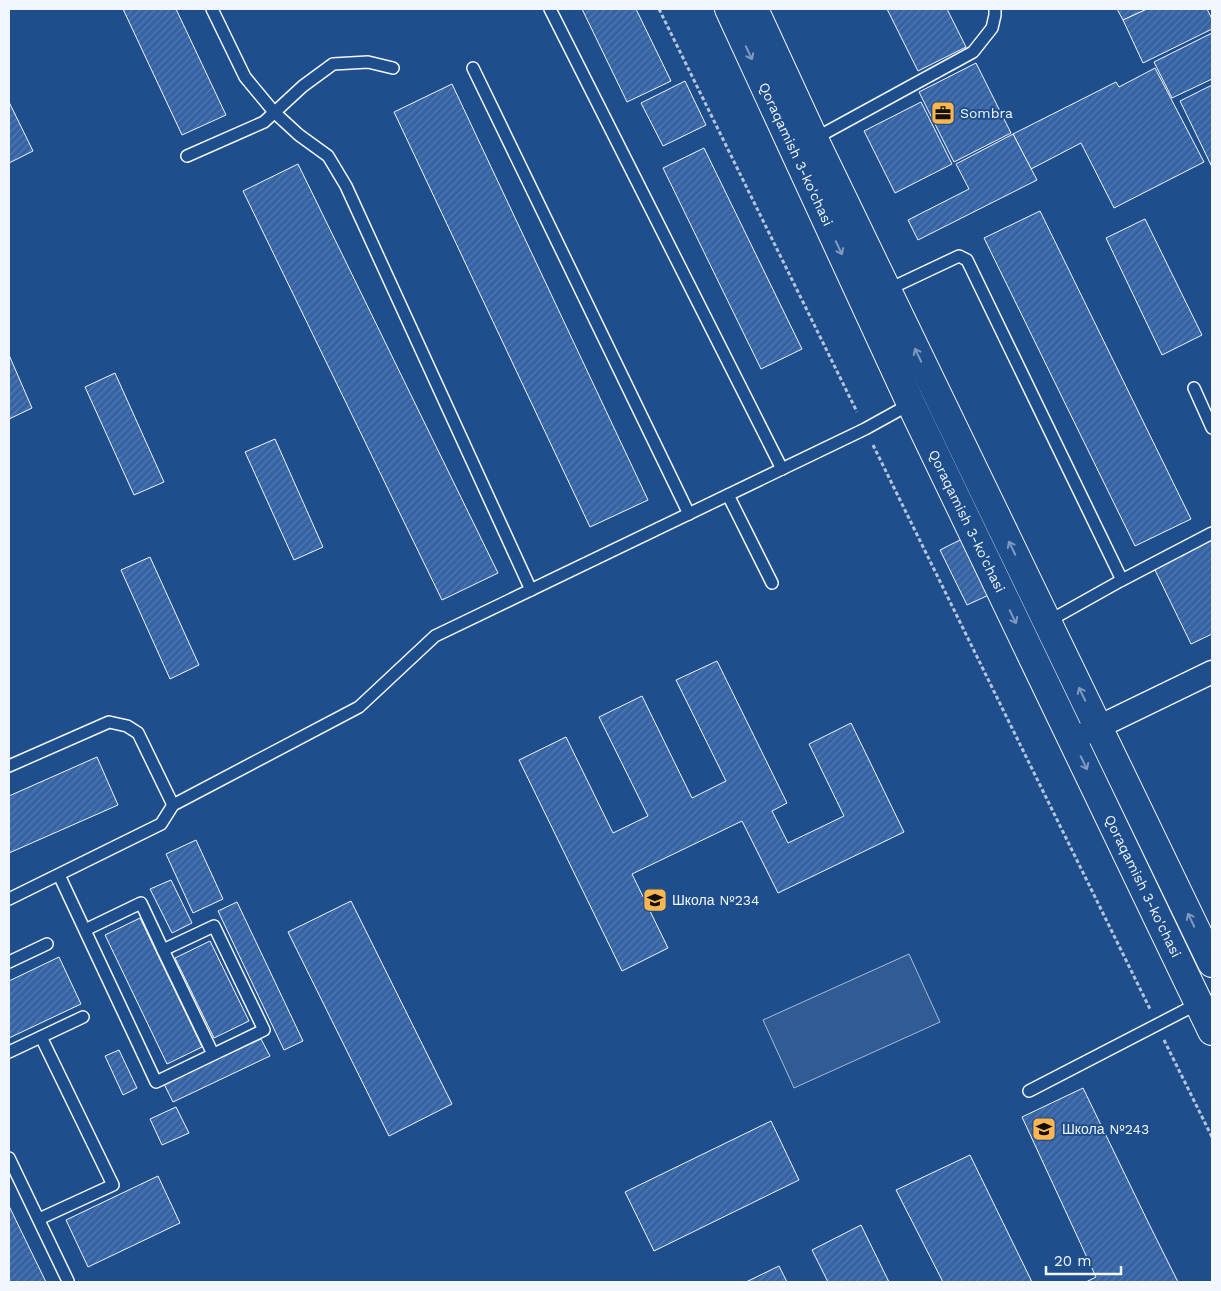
<svg xmlns="http://www.w3.org/2000/svg" width="1221" height="1291" font-family="'Work Sans',sans-serif">
  <style>
    .built { fill: #305b95; stroke: #a8bbd7 }
    .building { fill: url(#building-hatch); stroke: #f2f6ff }
    .lines { fill: none; stroke-linecap: round; stroke-linejoin: round }
    .service-casing { stroke: #f2f6ff; stroke-width: 14 }
    .minor-casing { stroke: #f2f6ff; stroke-width: 25 }
    .secondary-casing { stroke: #f2f6ff; stroke-width: 30 }
    .path { stroke: #b3c4dc; stroke-width: 3; stroke-dasharray: 4 2.5; stroke-linecap: butt }
    .service { stroke: #1f4e8c; stroke-width: 11 }
    .minor { stroke: #1f4e8c; stroke-width: 22 }
    .secondary { stroke: #1f4e8c; stroke-width: 28 }
    .oneway { stroke: #7e9ac0 }
    .labels { text-anchor: middle; dominant-baseline: central; stroke-width: 4; stroke-linejoin: round; paint-order: stroke }
    .poi-label { font-size: 14px; fill: #f2f6ff; stroke: #1f4e8c; text-anchor: start }
    .street-label { font-size: 14px; fill: #f2f6ff; stroke: #1f4e8c }
  </style>
  <defs>
    <pattern id="building-hatch" width="6" height="6" patternUnits="userSpaceOnUse" patternTransform="scale(1.25)"><rect width="6" height="6" fill="#3563a3"/><path d="M-1 1l2-2M0 6l6-6M5 7l2-2" fill="none" stroke="#537ab1"/></pattern>
  </defs>
  <rect width="100%" height="100%" fill="#1f4e8c"/>
  <polygon class="built" points="909,954 940,1022 794,1088 763,1020"/>
  <g class="building">
    <polygon points="123,9 176,9 226,115 182,135"/>
    <polygon points="582,9 636,9 671,81 627,102"/>
    <polygon points="887,9 947,9 966,47 918,71"/>
    <polygon points="1117,9 1147,9 1123,20"/>
    <polygon points="1147,9 1207,9 1212,19 1212,29 1143,63 1123,20"/>
    <polygon points="1212,33 1212,79 1172,98 1154,62"/>
    <polygon points="976,63 1011,133 954,162 919,92"/>
    <polygon points="1155,68 1204,162 1114,208 1081,143 1031,169 1013,134 1116,82 1119,87"/>
    <polygon points="685,81 706,125 663,146 641,103"/>
    <polygon points="452,84 648,500 590,527 394,112"/>
    <polygon points="1212,85 1212,167 1180,101"/>
    <polygon points="9,102 33,151 9,163"/>
    <polygon points="921,102 952,164 895,193 864,131"/>
    <polygon points="1013,134 1037,180 918,240 908,220 969,189 956,164"/>
    <polygon points="704,148 802,349 761,369 663,168"/>
    <polygon points="298,164 498,573 442,600 243,191"/>
    <polygon points="1040,211 1191,519 1135,546 984,238"/>
    <polygon points="1145,219 1202,335 1162,355 1106,238"/>
    <polygon points="9,355 32,408 9,419"/>
    <polygon points="115,373 164,482 134,495 85,387"/>
    <polygon points="275,439 323,547 294,560 245,452"/>
    <polygon points="1212,537 1212,634 1191,644 1153,566"/>
    <polygon points="964,538 991,594 967,605 940,550"/>
    <polygon points="150,557 199,665 170,679 121,570"/>
    <polygon points="717,661 787,803 772,811 788,843 844,816 809,744 851,723 904,832 778,893 742,821 632,874 668,948 622,971 519,760 566,737 613,833 648,816 599,717 642,696 692,798 726,781 676,680"/>
    <polygon points="97,757 118,805 9,853 9,796"/>
    <polygon points="196,840 223,899 193,913 166,854"/>
    <polygon points="171,880 192,923 172,933 150,889"/>
    <polygon points="351,901 452,1104 389,1136 288,932"/>
    <polygon points="237,902 303,1041 284,1050 218,911"/>
    <polygon points="140,918 202,1047 167,1064 105,935"/>
    <polygon points="210,941 249,1021 214,1038 175,958"/>
    <polygon points="59,957 81,1004 9,1038 9,981"/>
    <polygon points="261,1039 270,1056 173,1102 164,1084"/>
    <polygon points="119,1050 137,1088 123,1095 105,1056"/>
    <polygon points="1083,1088 1150,1226 1178,1282 1086,1282 1096,1277 1022,1117"/>
    <polygon points="176,1107 189,1133 162,1145 150,1119"/>
    <polygon points="771,1121 799,1180 654,1251 625,1192"/>
    <polygon points="970,1155 1032,1282 943,1282 896,1190"/>
    <polygon points="158,1176 180,1223 88,1267 66,1220"/>
    <polygon points="9,1206 46,1282 9,1282"/>
    <polygon points="861,1225 889,1282 828,1282 812,1250"/>
    <polygon points="779,1266 787,1282 746,1282"/>
  </g>
  <g class="lines">
    <g class="service-casing">
      <g id="service">
        <polyline points="212,9 245,77 274,112 299,135 328,156 346,186 531,590"/>
        <polyline points="550,9 782,469"/>
        <polyline points="473,68 689,514"/>
        <polyline points="814,139 973,52 992,28 995,15 995,9"/>
        <polyline points="187,156 264,122 303,86 333,64 368,62 393,68"/>
        <polyline points="887,290 959,256 967,260 1122,580"/>
        <polyline points="1194,388 1212,428"/>
        <polyline points="728,495 772,583"/>
        <polyline points="1047,622 1122,580 1212,533"/>
        <polyline points="9,766 109,722 127,726 138,733 173,805"/>
        <polyline points="59,875 156,1082 264,1030 214,926 163,950 141,903 85,930"/>
        <polyline points="9,899 161,824 173,805 359,707 435,636 865,429 912,403"/>
        <polyline points="163,950 213,1054"/>
        <polyline points="9,962 47,944"/>
        <polyline points="9,1052 83,1017"/>
        <polyline points="1029,1091 1199,1003"/>
        <polyline points="9,1158 68,1281"/>
        <polyline points="39,1219 113,1185 41,1037"/>
      </g>
    </g>
    <g class="minor-casing">
      <polyline id="minor" points="1082,735 1212,672"/>
    </g>
    <g class="secondary-casing">
      <g id="secondary">
        <polyline points="729,9 911,404 1212,1031"/>
        <polyline points="754,9 814,139 1212,963"/>
      </g>
    </g>
    <g class="path">
      <polyline points="659,9 857,412"/>
      <polyline points="873,445 1150,1009"/>
      <polyline points="1164,1040 1212,1137"/>
    </g>
    <use href="#service" class="service"/>
    <use href="#minor" class="minor"/>
    <use href="#secondary" class="secondary"/>
  </g>
  <defs><path id="oneway-shaft" d="M-6 0H5M1.5-3L5.5 0L1.5 3" fill="none" stroke-width="1.6" stroke-linecap="round" stroke-linejoin="round" transform="scale(1.25)"/></defs>
  <g class="oneway">
    <use href="#oneway-shaft" transform="translate(749 53) rotate(65)"/>
    <use href="#oneway-shaft" transform="translate(839 248) rotate(65)"/>
    <use href="#oneway-shaft" transform="translate(918 355) rotate(-116)"/>
    <use href="#oneway-shaft" transform="translate(1012 548) rotate(-116)"/>
    <use href="#oneway-shaft" transform="translate(1013 617) rotate(64)"/>
    <use href="#oneway-shaft" transform="translate(1082 694) rotate(-116)"/>
    <use href="#oneway-shaft" transform="translate(1084 763) rotate(64)"/>
    <use href="#oneway-shaft" transform="translate(1191 920) rotate(-116)"/>
  </g>
  <defs>
    <g id="office-square" transform="scale(1.25)"><rect x="-9" y="-9" width="18" height="18" rx="4" fill="#ffb74d" stroke="#1f4e8c"/><path d="M-6-3h4V-5.5h4V-3h4V5H-6ZM-1-4.5V-3h2v-1.5ZM-6 0V1H6V0Z" fill="#111"/></g>
    <g id="school-square" transform="scale(1.25)"><rect x="-9" y="-9" width="18" height="18" rx="4" fill="#ffb74d" stroke="#1f4e8c"/><path d="M0-5L7-2L0 1L-7-2ZM-4 1L0 2.5L4 1V4Q0 6-4 4Z" fill="#111"/></g>
  </defs>
  <g fill-rule="evenodd">
    <use href="#office-square" x="943" y="113"/>
    <use href="#school-square" x="655" y="900"/>
    <use href="#school-square" x="1044" y="1129"/>
  </g>
  <g class="labels">
    <g class="poi-label">
      <text x="960" y="113">Sombra</text>
      <text x="672" y="900">Школа №234</text>
      <text x="1062" y="1129">Школа №243</text>
    </g>
    <g class="street-label">
      <text transform="translate(796 154) rotate(65)">Qoraqamish 3-ko'chasi</text>
      <text transform="translate(967 521) rotate(64)">Qoraqamish 3-ko'chasi</text>
      <text transform="translate(1143 886) rotate(64)">Qoraqamish 3-ko'chasi</text>
    </g>
  </g>
  <rect width="1221" height="1291" fill="none" stroke="#f2f6ff" stroke-width="20"/>
  <path d="M1046 1266v8h75v-8" fill="none" stroke="#f2f6ff" stroke-width="2.5"/>
  <text x="1054" y="1266" font-size="15" fill="#f2f6ff" stroke="#1f4e8c" stroke-width="4" paint-order="stroke">20 m</text>
</svg>
